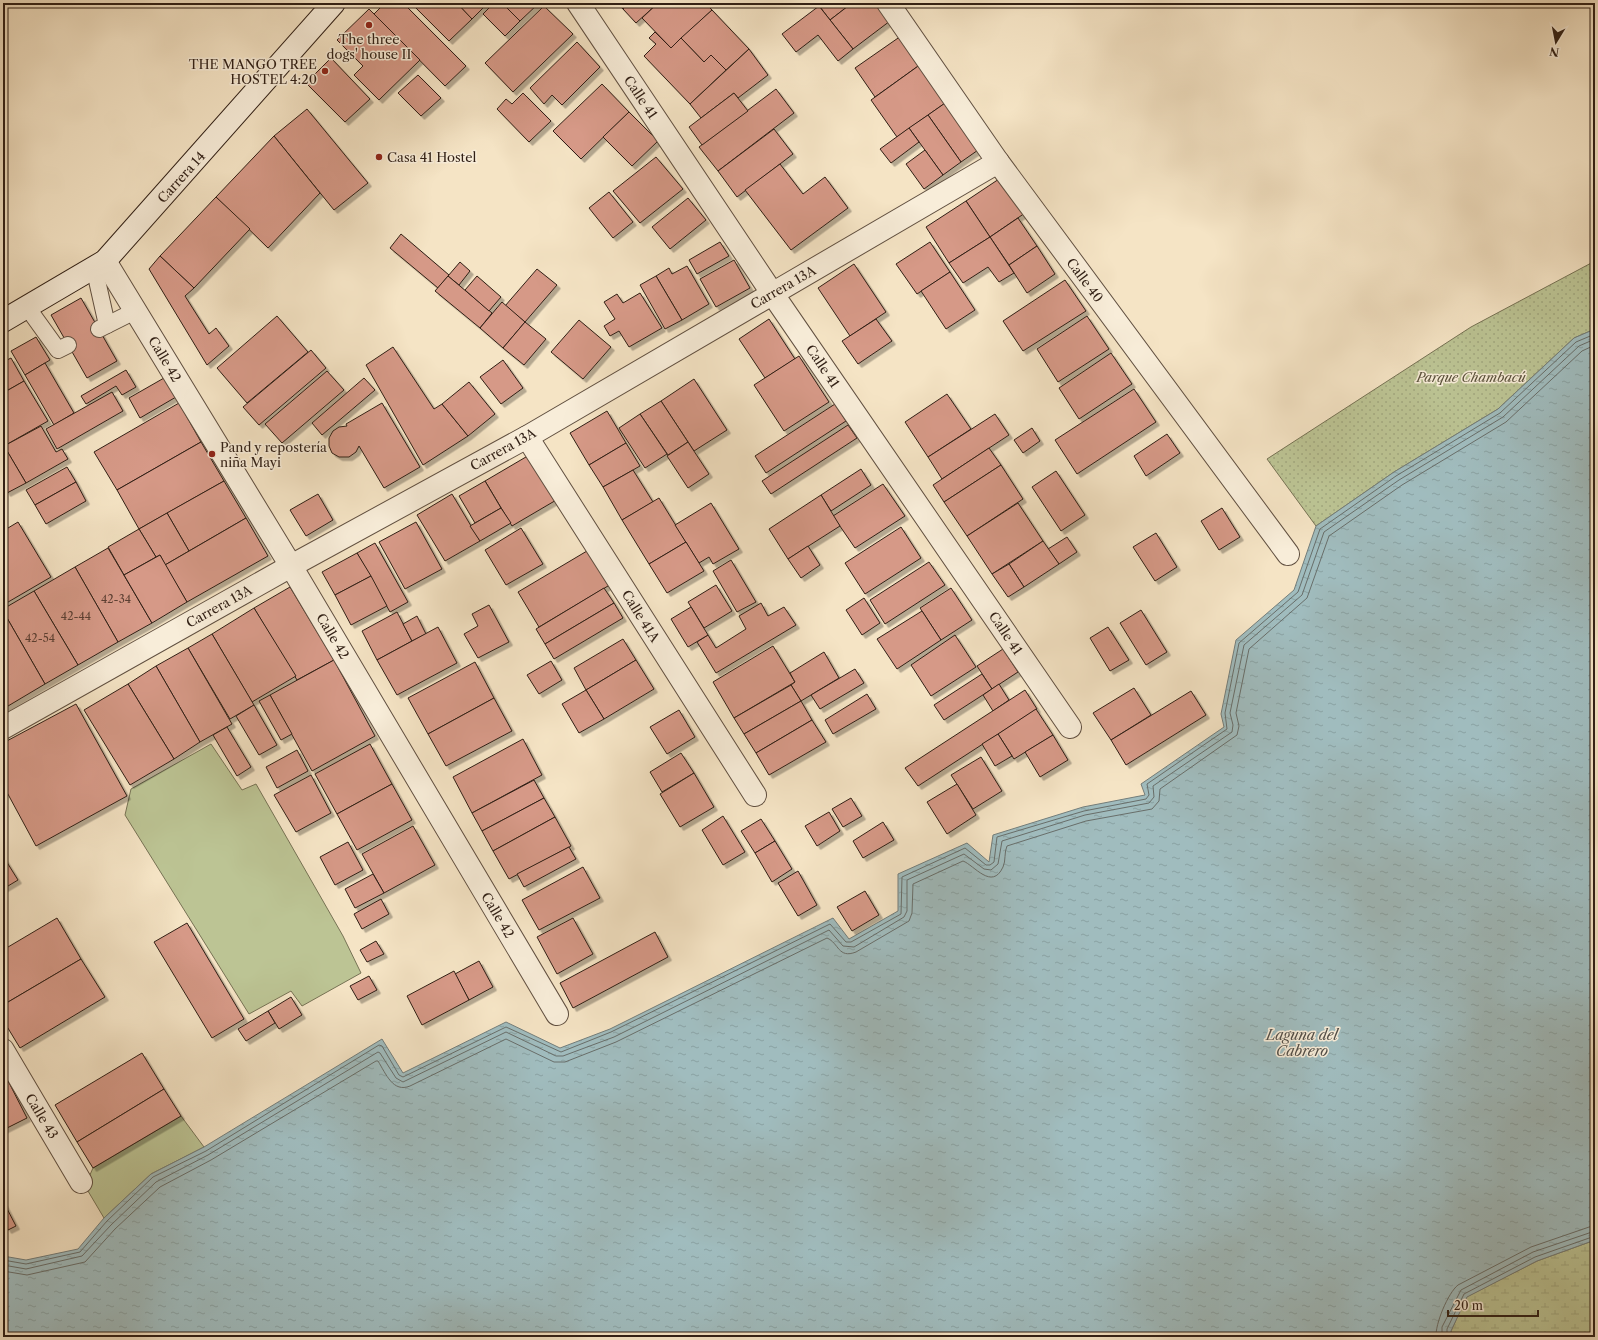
<svg xmlns="http://www.w3.org/2000/svg" width="1598" height="1340" font-family="'Libre Caslon Text',serif">
  <style>
    .green { fill: #bcc494; stroke: #767254 }
    .wetland { fill: url(#wetland-marsh); stroke: #767254 }
    .park { fill: url(#park-dots); stroke: #767254 }
    .water { fill: url(#water-ripples); stroke: #737d7a }
    .lines { fill: none; stroke-linecap: round; stroke-linejoin: round }
    .shore { stroke: #686e6a; stroke-width: 1 }
    .building { fill: #d69987; stroke: #301f15; filter: url(#shadow) }
    .service-casing { stroke: #615041; stroke-width: 18 }
    .minor-casing { stroke: #615041; stroke-width: 24 }
    .secondary-casing { stroke: #301f15; stroke-width: 24 }
    .service { stroke: #f8edd9; stroke-width: 16 }
    .minor { stroke: #f8edd9; stroke-width: 22 }
    .secondary { stroke: #f8edd9; stroke-width: 22 }
    .poi-dot { fill: #8f2418; stroke: #f8edd9; stroke-width: 1.5 }
    .labels { text-anchor: middle; dominant-baseline: central; stroke-width: 3; stroke-linejoin: round; paint-order: stroke }
    .number-label { font-size: 11px; fill: #5a3e32 }
    .poi-label { font-size: 13px; fill: #301f15; stroke: #f8edd9; text-anchor: start }
    .street-label { font-size: 13px; fill: #301f15; stroke: #f8edd9 }
    .park-label { font-size: 13px; font-style: italic; fill: #5a513b; stroke: #f8edd9 }
    .water-label { font-size: 14px; font-style: italic; fill: #524e48; stroke: #f8edd9 }
  </style>
  <defs>
    <pattern id="wetland-marsh" width="20" height="14" patternUnits="userSpaceOnUse"><rect width="20" height="14" fill="#bcc494"/><path d="M1 5h8M5 5V1M11 12h8M15 12V8" fill="none" stroke="#a2a87f"/></pattern>
    <pattern id="park-dots" width="8" height="8" patternUnits="userSpaceOnUse"><rect width="8" height="8" fill="#bcc494"/><path d="M2 2h.1M6 6h.1" fill="none" stroke="#a2a87f" stroke-width="1.8" stroke-linecap="round"/></pattern>
    <pattern id="water-ripples" width="26" height="14" patternUnits="userSpaceOnUse"><rect width="26" height="14" fill="#a0bcbe"/><path d="M2 4q2-2 4 0t4 0M15 11q2-2 4 0t4 0" fill="none" stroke="#8aa1a2"/></pattern>
    <filter id="shadow"><feDropShadow dx="3.5" dy="3.5" stdDeviation="0" flood-color="#0004"/></filter>
  </defs>
  <rect width="100%" height="100%" fill="#f5e4c5"/>
  <filter id="stains"><feTurbulence type="fractalNoise" baseFrequency=".005" numOctaves="4"/><feColorMatrix values="0 0 0 0 .2 0 0 0 0 .09 0 0 0 0 .02 0 0 0 .5 -.17"/></filter>
  <radialGradient id="worn" r=".72"><stop offset=".6" stop-color="#630" stop-opacity="0"/><stop offset="1" stop-color="#630" stop-opacity=".3"/></radialGradient>
  <g class="green">
    <polygon points="211,744 242,790 256,784 343,936 361,973 302,1006 291,991 249,1014 125,815 131,789"/>
    <polygon points="181,1116 204,1147 151,1174 104,1218 85,1186 93,1168"/>
  </g>
  <polygon class="wetland" points="1595,1240 1595,1337 1451,1337 1451,1331 1466,1297 1537,1261"/>
  <polygon class="park" points="1595,261 1595,329 1574,338 1498,409 1394,472 1316,526 1267,459 1471,327"/>
  <polygon class="water" points="1595,329 1595,1240 1537,1261 1467,1297 1451,1331 1451,1337 3,1337 3,1256 26,1260 78,1249 104,1218 151,1174 204,1147 382,1039 403,1073 506,1022 560,1048 610,1029 833,918 849,939 898,911 898,874 967,843 989,862 993,835 1083,807 1145,795 1141,784 1224,727 1221,714 1236,640 1294,590 1316,526 1394,472 1498,409 1574,338"/>
  <g class="lines">
    <g class="shore">
      <polyline points="3,1260 26,1264 80,1252 107,1221 153,1177 206,1151 379,1045 382,1046 399,1075 403,1077 506,1027 561,1052 611,1032 830,924 846,942 851,942 901,914 902,877 965,848 986,865 990,865 994,862 997,837 1084,811 1146,799 1149,795 1147,784 1227,729 1225,713 1239,643 1298,592 1320,529 1396,476 1500,413 1576,342 1595,334"/>
      <polyline points="3,1265 26,1269 82,1256 111,1225 156,1182 208,1155 378,1052 380,1053 396,1078 403,1082 506,1032 556,1056 563,1056 614,1037 829,930 843,946 854,947 904,917 907,911 907,880 964,854 984,869 991,870 998,864 1002,841 1085,815 1149,803 1154,797 1153,786 1232,732 1233,725 1230,713 1244,645 1302,595 1324,532 1399,480 1503,417 1579,346 1595,339"/>
      <path d="M 3,1271 L 27,1275 L 85,1262 L 115,1229 L 160,1187 L 211,1160 L 376,1061 L 378,1061 C 386,1074 393,1093 410,1086 L 506,1039 L 554,1062 L 565,1062 L 616,1042 L 827,938 C 839,943 838,959 856,952 L 909,921 L 912,913 L 913,884 L 963,861 C 974,865 992,891 1003,867 C 1006,861 1004,852 1007,846 L 1086,821 L 1152,809 L 1159,801 L 1160,789 L 1237,735 L 1239,726 L 1236,713 L 1249,649 L 1307,598 L 1329,536 L 1402,485 L 1506,422 L 1582,351 L 1595,345"/>
      <path d="M 1436,1337 C 1435,1324 1448,1293 1458,1285 L 1531,1247 L 1595,1225"/>
      <polyline points="1442,1337 1442,1327 1461,1290 1533,1252 1595,1231"/>
      <polyline points="1447,1337 1447,1329 1464,1294 1535,1257 1595,1236"/>
    </g>
  </g>
  <g class="building">
    <polygon points="385,3 403,3 466,66 445,86 374,14"/>
    <polygon points="411,3 457,3 472,19 449,41"/>
    <polygon points="457,3 488,3 472,19"/>
    <polygon points="494,3 502,3 520,21 505,36 483,14"/>
    <polygon points="502,3 539,3 520,21"/>
    <polygon points="617,3 629,3 623,9"/>
    <polygon points="629,3 658,3 636,23 623,9"/>
    <polygon points="658,3 705,3 712,10 671,48 642,18"/>
    <polygon points="817,3 852,3 830,20"/>
    <polygon points="852,3 877,3 890,21 853,49 830,20"/>
    <polygon points="544,6 573,34 513,92 485,63"/>
    <polygon points="819,6 853,49 838,61 818,35 796,52 782,34"/>
    <polygon points="369,9 420,60 379,100 354,75 363,66 337,40"/>
    <polygon points="712,10 749,49 726,70 711,55 704,62 681,38"/>
    <polygon points="655,32 671,48 681,38 704,62 711,55 726,70 690,104 644,56 656,44 649,38"/>
    <polygon points="901,36 921,64 875,97 855,68"/>
    <polygon points="577,42 600,67 562,105 552,95 544,104 530,88"/>
    <polygon points="749,49 768,75 738,98 734,93 701,118 690,104"/>
    <polygon points="331,58 370,99 345,122 306,83"/>
    <polygon points="921,64 948,101 897,137 871,100"/>
    <polygon points="418,75 441,98 421,116 398,93"/>
    <polygon points="602,84 629,112 581,159 553,131"/>
    <polygon points="776,89 794,113 718,171 699,147"/>
    <polygon points="523,93 551,121 529,142 497,109 506,99 512,104"/>
    <polygon points="734,93 748,111 702,145 689,127"/>
    <polygon points="948,101 981,148 961,162 928,115"/>
    <polygon points="307,109 368,183 334,210 274,136"/>
    <polygon points="629,112 658,141 632,166 603,137"/>
    <polygon points="928,115 961,162 943,175 909,128"/>
    <polygon points="909,128 919,142 891,163 880,149"/>
    <polygon points="774,129 793,154 737,197 718,171"/>
    <polygon points="274,136 320,193 268,248 216,197"/>
    <polygon points="925,150 943,175 924,189 906,164"/>
    <polygon points="656,157 683,189 640,223 613,191"/>
    <polygon points="780,164 803,194 825,177 848,208 791,250 745,190"/>
    <polygon points="1002,177 1025,213 990,237 966,201"/>
    <polygon points="609,192 633,222 613,238 589,208"/>
    <polygon points="216,197 250,229 194,288 160,256"/>
    <polygon points="688,198 706,220 670,249 652,227"/>
    <polygon points="966,201 990,237 949,263 926,227"/>
    <polygon points="1018,218 1037,246 1009,265 990,237"/>
    <polygon points="401,234 449,275 438,288 390,248"/>
    <polygon points="990,237 1014,273 999,282 988,267 963,283 949,263"/>
    <polygon points="720,242 729,256 697,274 689,260"/>
    <polygon points="930,242 950,272 917,294 896,264"/>
    <polygon points="1037,246 1055,274 1027,293 1009,265"/>
    <polygon points="160,256 194,288 185,296 209,334 216,328 229,346 207,365 149,269"/>
    <polygon points="734,260 750,288 716,307 700,279"/>
    <polygon points="460,262 470,271 459,285 448,276"/>
    <polygon points="854,264 886,312 850,336 818,288"/>
    <polygon points="687,266 709,304 682,320 656,276 669,268 672,274"/>
    <polygon points="537,269 557,285 525,322 505,306"/>
    <polygon points="950,272 975,310 946,329 921,291"/>
    <polygon points="448,276 492,313 480,328 435,291"/>
    <polygon points="477,276 501,297 489,311 465,290"/>
    <polygon points="656,276 682,320 665,329 640,285"/>
    <polygon points="1065,280 1086,311 1023,351 1003,321"/>
    <polygon points="640,293 662,328 629,347 619,331 610,336 604,326 615,319 604,302 617,294 623,303"/>
    <polygon points="81,298 117,361 87,378 51,315"/>
    <polygon points="502,302 525,322 503,348 480,328"/>
    <polygon points="277,316 308,352 247,403 217,368"/>
    <polygon points="1087,316 1109,349 1058,382 1037,349"/>
    <polygon points="769,319 795,359 765,378 739,339"/>
    <polygon points="876,319 892,341 858,364 842,341"/>
    <polygon points="579,320 611,347 583,379 551,352"/>
    <polygon points="525,322 546,339 524,365 503,348"/>
    <polygon points="36,337 50,360 25,375 11,351"/>
    <polygon points="393,347 434,409 442,404 468,436 423,465 366,365"/>
    <polygon points="311,350 326,368 259,425 243,407"/>
    <polygon points="1111,353 1132,384 1079,419 1059,388"/>
    <polygon points="799,356 829,402 784,431 754,385"/>
    <polygon points="11,358 24,381 3,393 3,362"/>
    <polygon points="503,360 523,388 501,404 480,377"/>
    <polygon points="45,363 74,413 54,425 25,375"/>
    <polygon points="126,370 136,387 122,395 116,386 86,404 81,396"/>
    <polygon points="327,371 344,390 282,443 265,424"/>
    <polygon points="164,378 176,397 140,418 129,398"/>
    <polygon points="364,378 375,390 322,435 312,423"/>
    <polygon points="694,379 727,430 694,451 661,401"/>
    <polygon points="24,381 48,421 4,446 3,393"/>
    <polygon points="469,382 495,414 468,436 442,404"/>
    <polygon points="1134,389 1156,422 1077,474 1055,440"/>
    <polygon points="112,392 123,411 57,449 46,429"/>
    <polygon points="947,394 971,429 928,457 905,422"/>
    <polygon points="661,401 688,442 668,455 640,414"/>
    <polygon points="179,403 201,442 117,490 94,452"/>
    <polygon points="382,403 420,467 384,488 359,446 356,452 349,457 339,457 332,453 329,446 329,438 333,431 339,427 347,426 346,424"/>
    <polygon points="835,404 846,421 766,473 755,456"/>
    <polygon points="607,411 626,443 589,465 570,433"/>
    <polygon points="640,414 667,454 645,468 619,428"/>
    <polygon points="995,414 1009,435 942,479 928,457"/>
    <polygon points="848,425 857,438 771,494 762,481"/>
    <polygon points="41,426 56,452 62,449 68,459 26,483 4,446"/>
    <polygon points="1032,428 1040,441 1023,453 1014,440"/>
    <polygon points="1167,434 1180,453 1146,476 1134,456"/>
    <polygon points="201,442 224,481 139,529 117,490"/>
    <polygon points="688,442 709,474 688,488 667,456"/>
    <polygon points="626,443 640,466 603,487 589,465"/>
    <polygon points="3,444 26,483 7,493 3,486"/>
    <polygon points="989,448 1001,465 944,502 933,485"/>
    <polygon points="531,454 558,499 512,526 485,481"/>
    <polygon points="1001,465 1023,499 967,536 944,502"/>
    <polygon points="67,467 76,482 35,505 26,490"/>
    <polygon points="861,469 871,485 831,511 821,495"/>
    <polygon points="633,470 653,502 622,520 603,487"/>
    <polygon points="1056,471 1085,515 1061,531 1032,487"/>
    <polygon points="224,481 246,518 189,551 167,513"/>
    <polygon points="485,481 501,508 475,523 459,496"/>
    <polygon points="76,482 86,501 46,524 35,505"/>
    <polygon points="883,484 905,516 855,548 833,516"/>
    <polygon points="318,494 333,520 306,536 290,510"/>
    <polygon points="452,494 480,541 445,561 417,515"/>
    <polygon points="821,495 840,526 788,559 769,529"/>
    <polygon points="659,498 686,542 649,564 622,520"/>
    <polygon points="711,503 739,549 713,564 709,557 699,563 675,525"/>
    <polygon points="1018,503 1043,541 992,574 967,536"/>
    <polygon points="501,508 511,523 480,541 470,526"/>
    <polygon points="1222,508 1240,537 1219,550 1201,521"/>
    <polygon points="167,513 189,551 165,565 160,555 156,557 139,529"/>
    <polygon points="246,518 268,556 187,602 165,565"/>
    <polygon points="18,522 51,577 3,605 3,531"/>
    <polygon points="416,522 442,569 405,589 379,542"/>
    <polygon points="901,527 921,558 865,594 845,563"/>
    <polygon points="521,528 543,564 506,585 485,550"/>
    <polygon points="139,529 156,557 124,575 108,547"/>
    <polygon points="1156,533 1177,567 1155,581 1133,547"/>
    <polygon points="1067,537 1077,552 1059,564 1048,549"/>
    <polygon points="1043,541 1059,564 1024,587 1009,564"/>
    <polygon points="686,542 704,571 667,593 649,564"/>
    <polygon points="375,543 408,602 390,612 357,553"/>
    <polygon points="808,546 820,565 801,578 788,559"/>
    <polygon points="108,548 152,623 118,642 75,567"/>
    <polygon points="592,548 613,583 539,627 518,592"/>
    <polygon points="357,553 371,576 335,595 322,572"/>
    <polygon points="160,555 187,602 152,623 124,575"/>
    <polygon points="731,560 756,602 737,612 713,571"/>
    <polygon points="929,562 945,585 885,624 870,600"/>
    <polygon points="1009,564 1024,587 1008,597 992,574"/>
    <polygon points="75,567 118,642 78,665 34,591"/>
    <polygon points="371,576 387,606 351,625 335,595"/>
    <polygon points="716,585 732,611 704,628 688,602"/>
    <polygon points="290,587 334,660 297,680 254,608"/>
    <polygon points="604,588 614,603 545,644 536,629"/>
    <polygon points="951,588 972,620 941,640 920,608"/>
    <polygon points="34,591 78,665 45,684 3,611 3,609"/>
    <polygon points="864,598 880,623 862,635 846,610"/>
    <polygon points="614,603 623,618 554,659 545,644"/>
    <polygon points="761,603 768,616 784,607 796,625 716,673 697,642 708,635 716,648 746,629 739,616"/>
    <polygon points="489,605 509,642 478,658 464,634 478,626 472,614"/>
    <polygon points="691,607 708,635 688,647 671,619"/>
    <polygon points="254,608 296,676 252,702 212,634"/>
    <polygon points="1141,610 1167,652 1146,665 1120,623"/>
    <polygon points="3,611 45,684 3,709"/>
    <polygon points="922,611 941,640 897,669 877,639"/>
    <polygon points="397,612 412,641 377,660 362,631"/>
    <polygon points="417,616 426,634 412,641 403,624"/>
    <polygon points="438,627 457,663 397,695 377,660"/>
    <polygon points="1108,627 1129,660 1110,671 1090,638"/>
    <polygon points="212,634 254,705 230,719 188,648"/>
    <polygon points="955,635 976,667 931,696 911,665"/>
    <polygon points="623,639 636,660 586,690 574,668"/>
    <polygon points="773,646 795,682 734,718 713,682"/>
    <polygon points="188,648 232,724 200,742 156,666"/>
    <polygon points="1003,649 1018,672 992,689 977,666"/>
    <polygon points="824,652 839,678 801,701 791,685 795,682 790,673"/>
    <polygon points="334,660 375,736 312,771 270,695"/>
    <polygon points="636,660 654,689 604,719 586,690"/>
    <polygon points="551,661 562,680 539,694 527,675"/>
    <polygon points="475,662 494,698 428,734 408,698"/>
    <polygon points="156,666 200,742 174,759 128,684"/>
    <polygon points="855,669 864,683 820,709 811,695"/>
    <polygon points="982,674 992,689 944,720 934,705"/>
    <polygon points="128,684 174,759 130,785 84,710"/>
    <polygon points="999,684 1009,700 993,711 983,695"/>
    <polygon points="791,685 801,701 744,734 734,718"/>
    <polygon points="1134,688 1151,715 1111,740 1093,713"/>
    <polygon points="586,690 604,719 579,733 562,704"/>
    <polygon points="1025,690 1037,709 918,786 905,768"/>
    <polygon points="1191,691 1206,715 1126,765 1111,740"/>
    <polygon points="867,694 876,709 833,734 825,720"/>
    <polygon points="270,695 292,734 281,740 259,701"/>
    <polygon points="494,698 512,731 446,766 428,734"/>
    <polygon points="801,701 812,720 756,753 744,734"/>
    <polygon points="76,704 127,796 36,846 3,785 3,743"/>
    <polygon points="254,705 277,745 259,755 236,716"/>
    <polygon points="1036,709 1053,735 1014,759 998,734"/>
    <polygon points="679,710 695,737 667,754 650,727"/>
    <polygon points="812,720 826,742 769,775 756,753"/>
    <polygon points="227,727 251,767 237,776 213,735"/>
    <polygon points="998,734 1012,756 995,766 982,744"/>
    <polygon points="1053,735 1068,760 1040,777 1025,752"/>
    <polygon points="523,739 542,775 472,813 453,777"/>
    <polygon points="370,744 392,784 337,814 315,774"/>
    <polygon points="297,750 308,771 277,788 266,767"/>
    <polygon points="681,753 694,773 662,792 650,772"/>
    <polygon points="981,757 1002,791 973,809 951,775"/>
    <polygon points="694,773 714,807 680,827 660,794"/>
    <polygon points="311,775 331,813 296,832 274,795"/>
    <polygon points="534,780 544,798 482,831 472,813"/>
    <polygon points="392,784 412,820 357,850 337,814"/>
    <polygon points="957,784 976,815 947,834 927,802"/>
    <polygon points="544,798 555,817 493,851 482,831"/>
    <polygon points="851,798 862,816 843,827 832,809"/>
    <polygon points="829,812 840,831 817,846 805,826"/>
    <polygon points="723,816 745,852 723,865 702,830"/>
    <polygon points="555,817 571,846 509,879 493,851"/>
    <polygon points="761,819 775,841 755,853 741,831"/>
    <polygon points="883,822 894,840 863,858 853,841"/>
    <polygon points="413,826 435,865 384,893 362,854"/>
    <polygon points="775,841 792,869 772,882 755,853"/>
    <polygon points="348,842 363,870 335,885 320,857"/>
    <polygon points="569,847 576,859 524,887 517,874"/>
    <polygon points="3,856 18,880 3,889"/>
    <polygon points="583,867 600,898 539,930 522,900"/>
    <polygon points="798,871 817,905 798,916 778,883"/>
    <polygon points="373,874 384,893 355,908 345,889"/>
    <polygon points="865,891 879,915 852,931 837,907"/>
    <polygon points="381,899 389,914 362,929 354,914"/>
    <polygon points="57,918 81,959 3,1005 3,950"/>
    <polygon points="573,918 593,954 557,974 537,937"/>
    <polygon points="187,923 244,1019 212,1038 154,942"/>
    <polygon points="655,932 668,957 573,1008 560,983"/>
    <polygon points="376,941 384,954 367,962 360,950"/>
    <polygon points="81,959 105,997 20,1048 3,1020 3,1005"/>
    <polygon points="479,961 493,987 469,1000 455,974"/>
    <polygon points="454,971 469,1000 422,1025 407,996"/>
    <polygon points="369,976 377,990 358,1000 350,986"/>
    <polygon points="291,997 302,1015 279,1029 268,1011"/>
    <polygon points="268,1011 275,1023 246,1041 238,1029"/>
    <polygon points="142,1053 164,1089 77,1142 55,1105"/>
    <polygon points="3,1071 27,1118 3,1130"/>
    <polygon points="164,1089 181,1116 93,1168 77,1142"/>
    <polygon points="3,1201 16,1226 8,1230 3,1222"/>
  </g>
  <g class="lines">
    <g class="service-casing">
      <g id="service">
        <polyline points="94,267 107,325"/>
        <polyline points="27,307 58,350 68,345"/>
        <polyline points="99,329 135,311"/>
      </g>
    </g>
    <g class="minor-casing">
      <g id="minor">
        <polyline points="578,3 772,293 1070,727"/>
        <polyline points="888,3 998,162 1288,554"/>
        <polyline points="105,261 291,566 557,1014"/>
        <polyline points="527,437 755,795"/>
        <polyline points="3,728 291,566 527,437 998,162"/>
        <polyline points="3,1050 81,1182"/>
      </g>
    </g>
    <g class="secondary-casing">
      <polyline id="secondary" points="3,321 105,261 334,3"/>
    </g>
    <use href="#service" class="service"/>
    <use href="#minor" class="minor"/>
    <use href="#secondary" class="secondary"/>
  </g>
  <g class="poi-dot">
    <circle cx="369" cy="25" r="4"/>
    <circle cx="325" cy="71" r="4"/>
    <circle cx="379" cy="157" r="4"/>
    <circle cx="212" cy="454" r="4"/>
  </g>
  <g class="labels">
    <g class="number-label">
      <text x="116" y="599">42-34</text>
      <text x="76" y="616">42-44</text>
      <text x="40" y="638">42-54</text>
    </g>
    <g class="poi-label">
      <text x="369" y="39" text-anchor="middle">The three<tspan x="369" dy="15">dogs' house II</tspan></text>
      <text x="317" y="64" text-anchor="end">THE MANGO TREE<tspan x="317" dy="15">HOSTEL 4:20</tspan></text>
      <text x="387" y="157">Casa 41 Hostel</text>
      <text x="220" y="447">Pand y repostería<tspan x="220" dy="15">niña Mayi</tspan></text>
    </g>
    <g class="street-label">
      <text transform="translate(641 97) rotate(56)">Calle 41</text>
      <text transform="translate(181 177) rotate(-48)">Carrera 14</text>
      <text transform="translate(1085 280) rotate(53)">Calle 40</text>
      <text transform="translate(783 287) rotate(-30)">Carrera 13A</text>
      <text transform="translate(165 359) rotate(59)">Calle 42</text>
      <text transform="translate(823 366) rotate(56)">Calle 41</text>
      <text transform="translate(503 449) rotate(-29)">Carrera 13A</text>
      <text transform="translate(219 606) rotate(-29)">Carrera 13A</text>
      <text transform="translate(641 616) rotate(58)">Calle 41A</text>
      <text transform="translate(1006 633) rotate(56)">Calle 41</text>
      <text transform="translate(333 636) rotate(59)">Calle 42</text>
      <text transform="translate(498 915) rotate(59)">Calle 42</text>
      <text transform="translate(42 1116) rotate(59)">Calle 43</text>
    </g>
    <g class="park-label">
      <text x="1471" y="377">Parque Chambacú</text>
    </g>
    <g class="water-label">
      <text x="1302" y="1035">Laguna del<tspan x="1302" dy="16">Cabrero</tspan></text>
    </g>
  </g>
  <rect width="1598" height="1340" fill="none" stroke="#f5e4c5" stroke-width="16"/>
  <rect x="4" y="4" width="1590" height="1332" fill="none" stroke="#301f15" stroke-width="2"/>
  <rect x="8" y="8" width="1582" height="1324" fill="none" stroke="#301f15"/>
  <g transform="translate(1556 42) rotate(190)" stroke="#f8edd9" stroke-width="3" paint-order="stroke">
  <path d="M0-3L7 15L0 10L-7 15Z" fill="#301f15"/>
  <text y="-6" font-size="11" font-weight="bold" text-anchor="middle" fill="#301f15">N</text>
  </g>
  <path d="M1448 1310v6h90v-6" fill="none" stroke="#301f15" stroke-width="2"/>
  <text x="1454" y="1310" font-size="12" fill="#301f15" stroke="#f8edd9" stroke-width="3" paint-order="stroke">20 m</text>
  <rect width="100%" height="100%" filter="url(#stains)"/>
  <rect width="100%" height="100%" fill="url(#worn)"/>
</svg>
